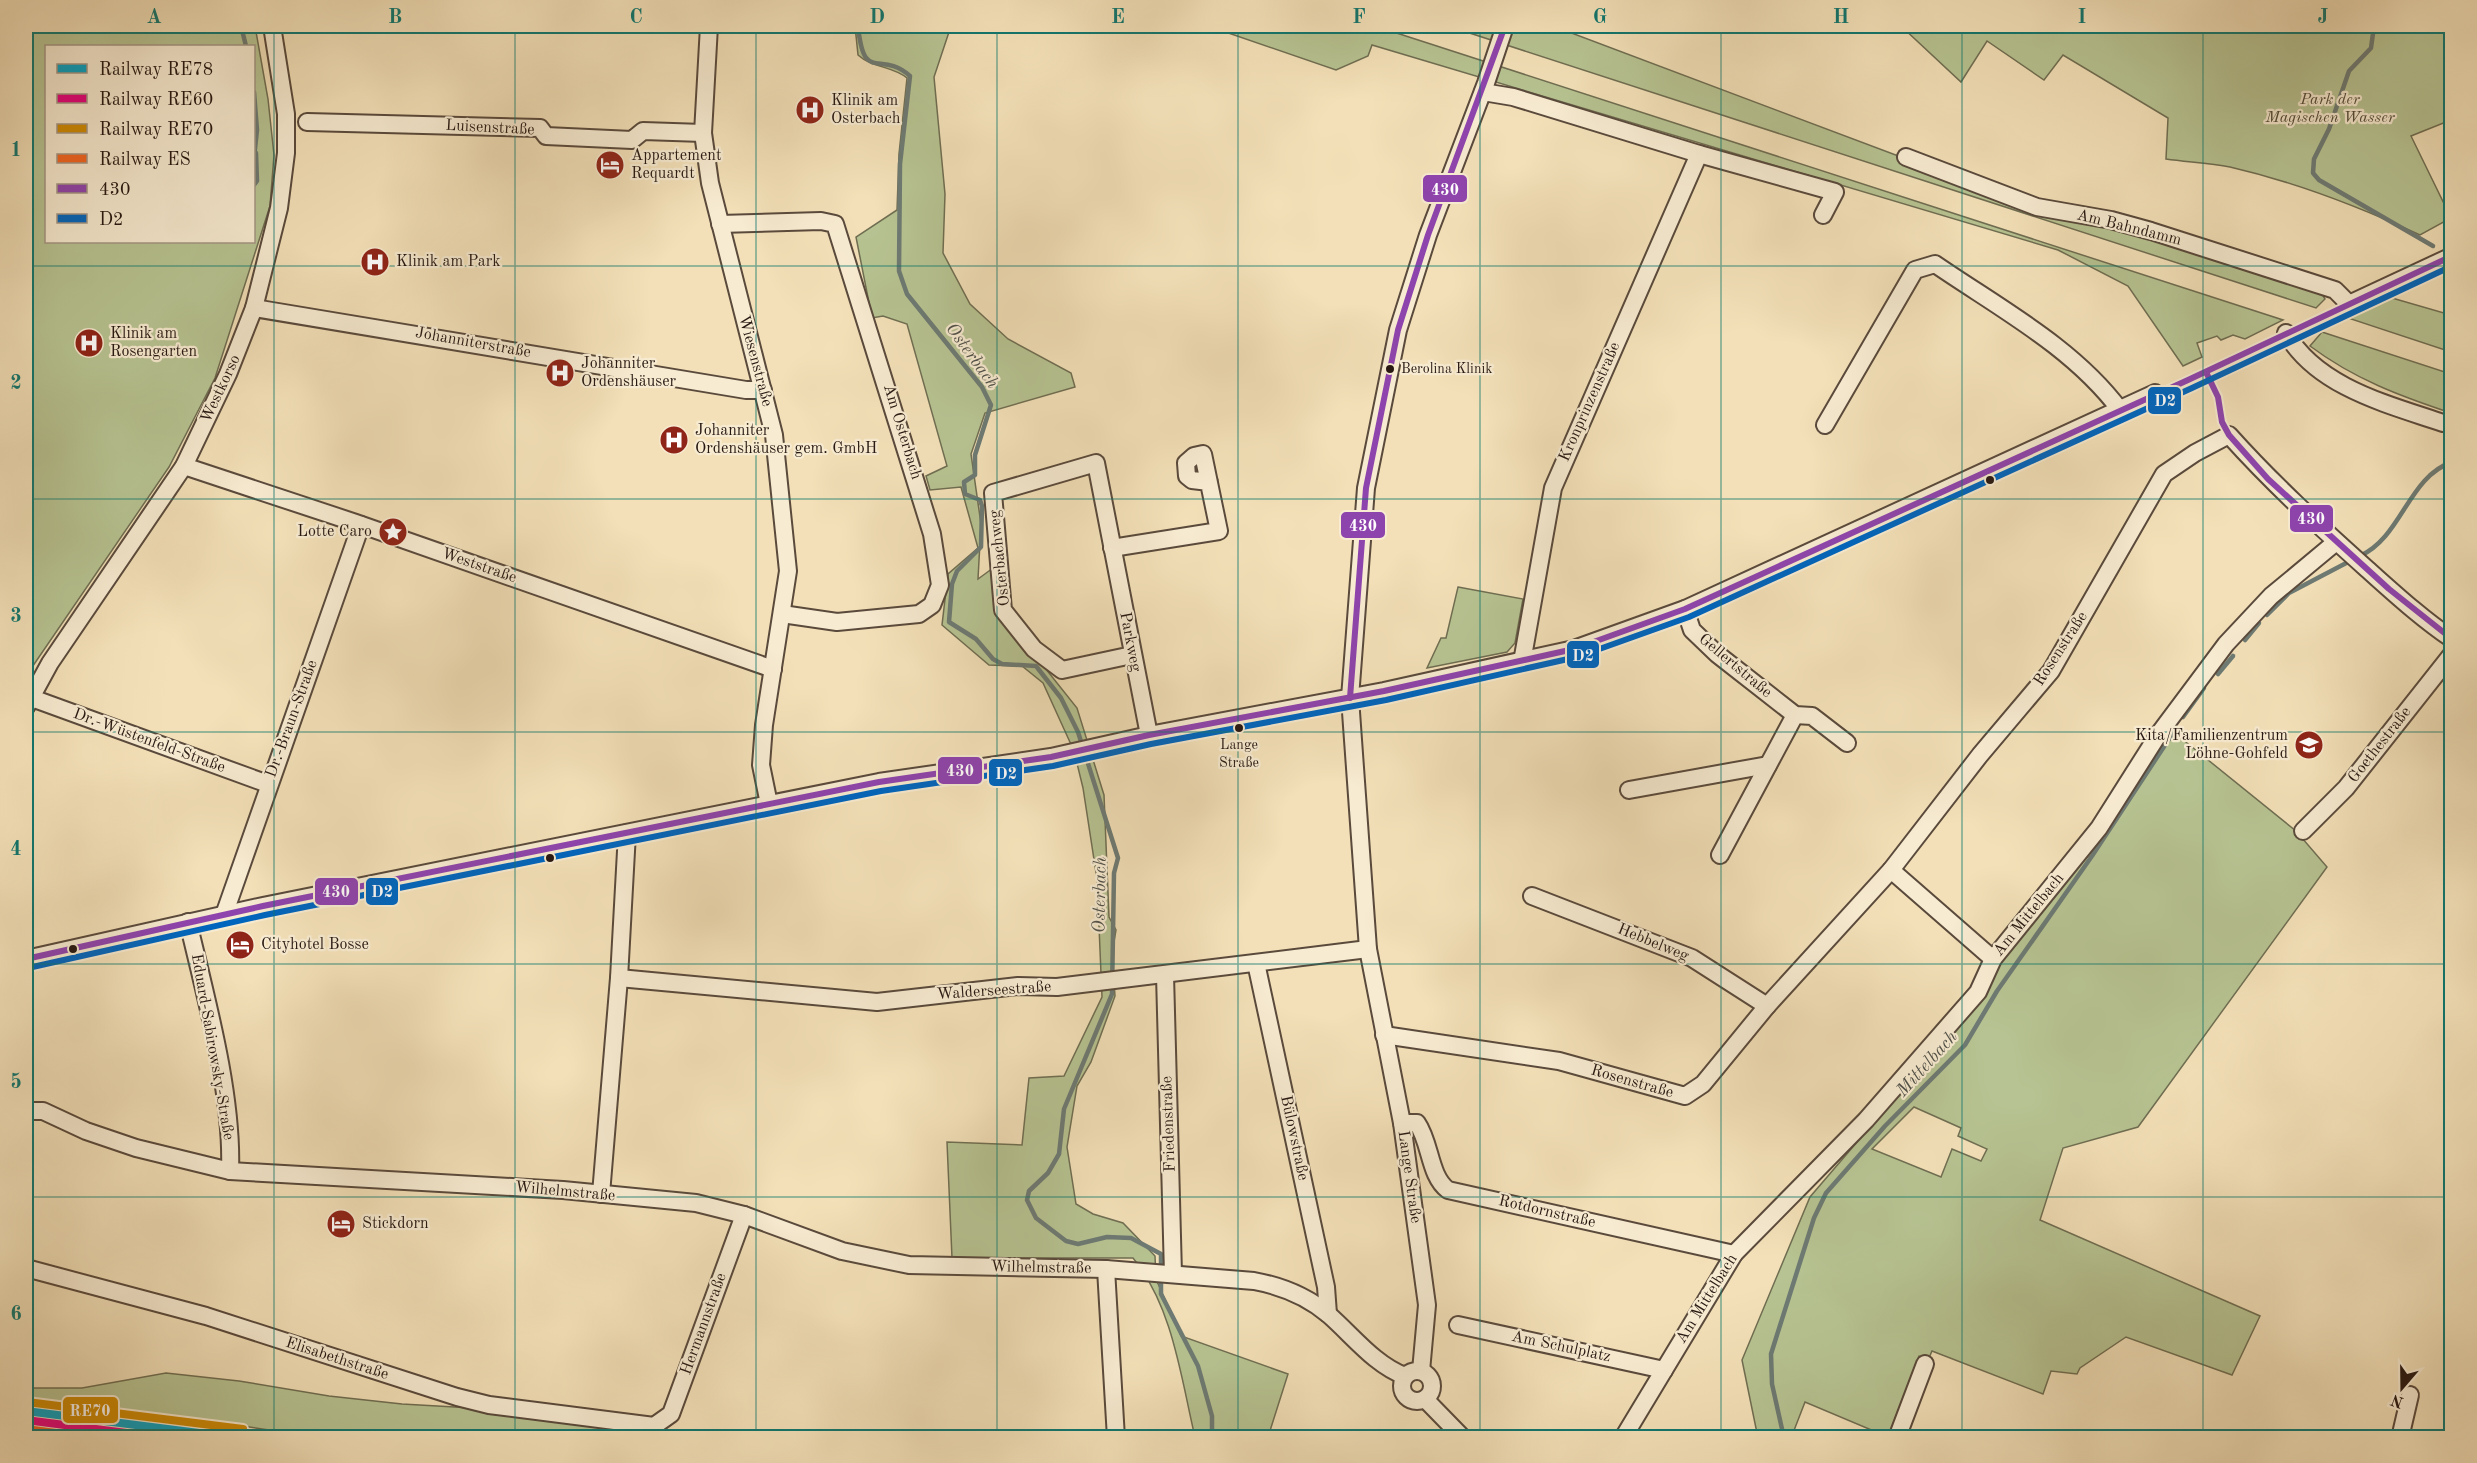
<svg xmlns="http://www.w3.org/2000/svg" width="2477" height="1463" font-family="'Old Standard TT',serif">
  <style>
    .green { fill: #b7c392; stroke: #6f6e52; stroke-width: 1.5; fill-rule: evenodd }
    .lines { fill: none; stroke-linecap: round; stroke-linejoin: round }
    .stream { stroke: #6d7a73; stroke-width: 4.5 }
    .minor-casing { stroke: #5a4a3c; stroke-width: 20 }
    .minor { stroke: #f7ebd1; stroke-width: 16 }
    .rail-casing { stroke: #271812; stroke-width: 7 }
    .rail { stroke: #f7ebd1; stroke-width: 4.5; stroke-dasharray: 14; stroke-linecap: butt }
    .bus-1-casing { stroke: #f7ebd1; stroke-width: 10 }
    .bus-2-casing { stroke: #f7ebd1; stroke-width: 10 }
    .bus-1 { stroke: #8e44ad; stroke-width: 6 }
    .bus-2 { stroke: #0065bd; stroke-width: 6 }
    .rail-1-casing { stroke: #f7ebd1; stroke-width: 12 }
    .rail-2-casing { stroke: #f7ebd1; stroke-width: 12 }
    .rail-3-casing { stroke: #f7ebd1; stroke-width: 12 }
    .rail-4-casing { stroke: #f7ebd1; stroke-width: 12 }
    .rail-1 { stroke: #02a2c5; stroke-width: 8 }
    .rail-2 { stroke: #e5007d; stroke-width: 8 }
    .rail-3 { stroke: #cd8a04; stroke-width: 8 }
    .rail-4 { stroke: #f26522; stroke-width: 8 }
    .grid { fill: none; stroke: #0f766e; stroke-width: 1.5; stroke-opacity: 0.55 }
    .bus-dot { fill: #271812; stroke: #f7ebd1; stroke-width: 2 }
    .labels { text-anchor: middle; dominant-baseline: central; stroke-width: 4.5; stroke-linejoin: round; paint-order: stroke }
    .bus-label { font-size: 14px; fill: #271812; stroke: #f7ebd1; text-anchor: start }
    .park-label { font-size: 16px; font-style: italic; fill: #524b38; stroke: #f7ebd1 }
    .poi-label { font-size: 16px; fill: #271812; stroke: #f7ebd1; text-anchor: start }
    .street-label { font-size: 16px; fill: #271812; stroke: #f7ebd1 }
    .water-label { font-size: 18px; font-style: italic; fill: #50514a; stroke: #f7ebd1 }
    .line-badge { stroke: #f7ebd1; stroke-width: 2 }
    .badge-label { font-size: 16px; text-anchor: middle; font-weight: bold; fill: #fff }
    .neatline { fill: none; stroke: #0f766e; stroke-width: 2 }
    .grid-label { font-size: 20px; text-anchor: middle; font-weight: bold; fill: #0f766e }
  </style>
  <rect width="100%" height="100%" fill="#f3e0b8"/>
  <filter id="stains"><feTurbulence type="fractalNoise" baseFrequency=".00333" numOctaves="4"/><feColorMatrix values="0 0 0 0 .2 0 0 0 0 .09 0 0 0 0 .02 0 0 0 .5 -.17"/></filter>
  <radialGradient id="worn" r=".72"><stop offset=".6" stop-color="#630" stop-opacity="0"/><stop offset="1" stop-color="#630" stop-opacity=".3"/></radialGradient>
  <g class="green">
    <path d="M 26,26 L 255,26 L 268,99 L 274,155 L 270,206 L 215,378 L 169,467 L 26,676 ZM 46,46 L 254,46 L 254,242 L 46,242 Z"/>
    <path d="M 855,26 L 951,26 L 934,77 L 945,194 L 943,253 L 970,304 L 1008,339 L 1071,373 L 1075,387 L 985,413 L 971,454 L 981,524 L 978,579 L 993,568 L 998,609 L 1077,708 L 1104,795 L 1109,917 L 1116,930 L 1112,954 L 1115,996 L 1091,1062 L 1077,1086 L 1067,1147 L 1076,1204 L 1093,1214 L 1123,1223 L 1155,1256 L 1156,1279 L 1181,1336 L 1288,1374 L 1268,1437 L 1195,1437 C 1181,1378 1173,1307 1133,1258 L 952,1258 L 947,1142 L 1022,1145 L 1029,1078 L 1064,1076 L 1102,997 L 1097,879 L 1083,788 L 1074,751 L 1043,683 L 1022,666 L 989,665 L 942,625 L 948,574 L 978,548 L 961,487 L 930,490 L 926,476 L 947,466 L 907,324 L 883,316 L 872,318 L 856,237 L 897,210 L 899,154 L 907,78 C 893,66 872,68 858,55 Z"/>
    <polygon points="1208,26 1375,26 2283,320 2245,339 2233,335 2221,340 2217,336 2197,343 2202,357 2183,366 2128,286 2058,250 1372,45 1368,56 1336,70"/>
    <polygon points="1448,26 1553,26 1901,157 2319,289 2325,299 2316,308"/>
    <path d="M 1901,26 L 2451,26 L 2451,120 L 2411,136 L 2451,218 L 2420,235 C 2360,207 2295,182 2230,167 C 2209,163 2187,162 2166,159 L 2168,118 L 2063,55 L 2044,80 L 1987,41 L 1961,82 Z"/>
    <polygon points="2392,298 2451,315 2451,352 2348,318"/>
    <path d="M 2322,332 L 2451,374 L 2451,413 C 2400,396 2354,379 2310,346 Z"/>
    <polygon points="1458,587 1523,599 1515,643 1507,652 1427,668 1441,638 1446,638"/>
    <path d="M 2166,726 L 2296,831 L 2327,867 L 2138,1127 L 2063,1148 L 2040,1220 L 2260,1316 L 2232,1375 L 2126,1337 L 2080,1368 L 2077,1374 L 2051,1371 L 2043,1394 L 1932,1351 L 1929,1358 L 1919,1356 L 1888,1437 L 1805,1402 L 1793,1433 L 1804,1437 L 1758,1438 L 1742,1360 L 1810,1197 L 1983,995 L 1999,965 L 2101,830 ZM 1914,1107 L 1961,1128 L 1958,1136 L 1987,1149 L 1981,1161 L 1952,1149 L 1941,1177 L 1872,1149 Z"/>
    <polygon points="166,1373 239,1381 329,1396 402,1404 490,1409 716,1437 321,1438 216,1422 194,1423 92,1410 82,1406 26,1402 26,1388 82,1388"/>
  </g>
  <g class="lines">
    <g class="stream">
      <polyline points="241,26 246,46"/>
      <path d="M 858,26 C 864,85 879,49 910,76 L 900,164 L 899,271 L 907,294 L 982,387 L 991,405 L 975,455 L 975,475 L 964,482 L 965,494 L 980,500 L 982,506 L 981,547 L 957,571 L 952,584 L 949,622 L 976,639 L 993,659 L 1002,664 L 1036,666 L 1061,698 L 1078,732 L 1118,858 L 1114,873 L 1112,994 L 1064,1109 L 1059,1154 L 1048,1173 L 1029,1191 L 1027,1200 L 1036,1218 L 1066,1241 L 1078,1244 L 1107,1237 L 1131,1238 L 1161,1254 L 1161,1294 L 1198,1366 L 1212,1416 L 1212,1438"/>
      <polyline points="2374,26 2371,48 2349,71 2329,129 2314,159 2313,173 2319,180 2433,246"/>
      <polyline points="254,92 257,130 254,158"/>
      <polyline points="254,185 257,181 256,153"/>
      <path d="M 2360,556 C 2402,537 2408,477 2452,462"/>
      <polyline points="2267,615 2289,593 2352,560"/>
      <polyline points="2245,640 2259,623"/>
      <polyline points="2218,674 2233,656"/>
      <polyline points="2183,717 2204,688"/>
      <polyline points="1784,1438 1772,1384 1771,1354 1814,1218 1826,1193 1885,1126 1965,1045 1997,991 2092,856 2175,730"/>
    </g>
    <g class="minor-casing">
      <g id="minor">
        <polyline points="709,26 703,133 710,183 774,435 788,571 764,725 761,765 769,804"/>
        <polyline points="1483,92 1513,97 1699,154 1835,192 1823,215"/>
        <polyline points="307,122 540,128 546,136 632,140 643,131 703,133"/>
        <polyline points="1906,157 2037,207 2111,220 2151,231 2335,290 2349,304 2452,256"/>
        <polyline points="720,224 821,221 835,224 932,534 940,585 932,605 919,614 837,622 782,614"/>
        <polyline points="254,308 746,390 763,390"/>
        <path d="M 2286,333 C 2317,387 2387,404 2443,423"/>
        <path d="M 1825,425 L 1915,270 L 1935,264 C 1999,308 2073,347 2120,410"/>
        <polyline points="184,466 356,523 773,669"/>
        <polyline points="1112,548 1219,531 1203,454 1194,456 1186,463 1187,476 1192,480 1209,482"/>
        <polyline points="1685,609 1692,630 1717,654 1795,715 1812,716 1847,743"/>
        <polyline points="1132,655 1062,670 1034,649 1003,610 993,493 1096,463 1149,735"/>
        <polyline points="1522,662 1553,488 1699,154"/>
        <polyline points="29,697 268,784"/>
        <polyline points="26,707 50,663 184,466 228,374 254,308 279,208 286,153 286,114 272,26"/>
        <polyline points="1629,790 1768,765"/>
        <polyline points="2303,831 2346,788 2452,654"/>
        <polyline points="1720,855 1795,715"/>
        <polyline points="1891,870 1993,959"/>
        <polyline points="1532,896 1692,958 1767,1006"/>
        <polyline points="224,915 361,525"/>
        <path d="M 188,922 C 206,998 233,1095 230,1171"/>
        <polyline points="26,959 263,906 879,782 1051,757 1149,735 1384,691 1574,649 1685,609 2155,393"/>
        <polyline points="1256,963 1326,1287 1328,1314"/>
        <polyline points="1165,975 1173,1274"/>
        <polyline points="619,978 877,1002 1018,986 1057,987 1368,949"/>
        <path d="M 1384,1035 L 1559,1061 L 1685,1096 L 1703,1084 L 1767,1006 L 1891,870 L 1980,755 L 2051,671 L 2164,474 L 2195,453 L 2229,435 C 2272,483 2319,526 2367,569 C 2394,593 2421,618 2452,639"/>
        <path d="M 26,1111 L 43,1111 L 86,1131 L 136,1148 L 230,1171 L 563,1190 L 696,1203 L 744,1215 L 842,1251 L 909,1265 L 1106,1269 L 1254,1281 C 1281,1286 1307,1296 1329,1315 C 1353,1336 1375,1365 1405,1376"/>
        <path d="M 1402,1123 L 1417,1123 C 1431,1143 1429,1176 1448,1190 L 1734,1254"/>
        <polyline points="601,1194 619,978 627,833"/>
        <polyline points="26,1268 206,1316 457,1397 489,1405 654,1426 671,1414 744,1215"/>
        <polyline points="1106,1269 1116,1438"/>
        <polyline points="1458,1325 1664,1370"/>
        <circle cx="1417" cy="1386" r="15"/>
        <polyline points="1421,1371 1427,1305 1402,1123 1368,949 1350,698 1366,488 1398,330 1428,235 1486,83 1505,26"/>
        <polyline points="1425,1399 1463,1438"/>
        <polyline points="1623,1438 1734,1254 1866,1120 1978,992 1993,959 2099,828 2158,735 2226,644 2271,596 2336,542"/>
        <polyline points="1897,1438 1925,1364"/>
        <polyline points="2400,1438 2410,1395"/>
      </g>
    </g>
    <use href="#minor" class="minor"/>
    <g class="rail-casing">
      <polyline id="rail" points="26,1433 68,1438"/>
    </g>
    <use href="#rail" class="rail"/>
    <g class="bus-1-casing">
      <g id="bus-1">
        <polyline points="2206,372 2218,397 2222,422 2229,435 2268,479 2389,589 2452,639"/>
        <polyline points="1350,698 1366,488 1398,330 1428,235 1505,26"/>
        <polyline points="26,959 263,906 879,782 1051,757 1149,735 1384,691 1574,649 1685,609 2188,380 2452,256"/>
      </g>
    </g>
    <g class="bus-2-casing">
      <polyline id="bus-2" points="28,968 265,915 881,791 1053,766 1151,744 1386,700 1577,657 1689,617 2192,388 2452,266"/>
    </g>
    <use href="#bus-1" class="bus-1"/>
    <use href="#bus-2" class="bus-2"/>
    <g class="rail-1-casing">
      <polyline id="rail-1" points="26,1411 238,1438"/>
    </g>
    <g class="rail-2-casing">
      <polyline id="rail-2" points="26,1420 165,1438"/>
    </g>
    <g class="rail-3-casing">
      <polyline id="rail-3" points="27,1402 243,1429"/>
    </g>
    <g class="rail-4-casing">
      <polyline id="rail-4" points="26,1429 93,1438"/>
    </g>
    <use href="#rail-1" class="rail-1"/>
    <use href="#rail-2" class="rail-2"/>
    <use href="#rail-3" class="rail-3"/>
    <use href="#rail-4" class="rail-4"/>
  </g>
  <path class="grid" d="M 274,26 L 274,1438M 515,26 L 515,1438M 756,26 L 756,1438M 997,26 L 997,1438M 1238,26 L 1238,1438M 1480,26 L 1480,1438M 1721,26 L 1721,1438M 1962,26 L 1962,1438M 2203,26 L 2203,1438M 26,266 L 2452,266M 26,499 L 2452,499M 26,732 L 2452,732M 26,964 L 2452,964M 26,1197 L 2452,1197"/>
  <defs>
    <g id="hospital-disc" transform="scale(1.5)"><circle r="9.5" fill="#8f2418" stroke="#f7ebd1"/><path d="M-5-5h3v3.5h4V-5h3V5h-3V1.5h-4V5h-3Z" fill="#fff"/></g>
    <g id="hotel-disc" transform="scale(1.5)"><circle r="9.5" fill="#8f2418" stroke="#f7ebd1"/><path d="M-6-4.5h1.5V1H6V5H4.5V3h-9V5H-6ZM-4 0a1.8 1.8 0 1 1 3.6 0ZM.5 0V-2.5h3Q6-2.5 6 0Z" fill="#fff"/></g>
    <g id="sight-disc" transform="scale(1.5)"><circle r="9.5" fill="#8f2418" stroke="#f7ebd1"/><path d="M0-6L1.8-2.2L6-1.7L2.9 1.2L3.7 5.4L0 3.3L-3.7 5.4L-2.9 1.2L-6-1.7L-1.8-2.2Z" fill="#fff"/></g>
    <g id="school-disc" transform="scale(1.5)"><circle r="9.5" fill="#8f2418" stroke="#f7ebd1"/><path d="M0-5L7-2L0 1L-7-2ZM-4 1L0 2.5L4 1V4Q0 6-4 4Z" fill="#fff"/></g>
  </defs>
  <g fill-rule="evenodd">
    <use href="#hospital-disc" x="810" y="110"/>
    <use href="#hotel-disc" x="610" y="165"/>
    <use href="#hospital-disc" x="375" y="262"/>
    <use href="#hospital-disc" x="89" y="343"/>
    <use href="#hospital-disc" x="560" y="373"/>
    <use href="#hospital-disc" x="674" y="440"/>
    <use href="#sight-disc" x="393" y="532"/>
    <use href="#school-disc" x="2309" y="745"/>
    <use href="#hotel-disc" x="240" y="945"/>
    <use href="#hotel-disc" x="341" y="1224"/>
  </g>
  <g class="bus-dot">
    <circle cx="1390" cy="369" r="5"/>
    <circle cx="1990" cy="480" r="5"/>
    <circle cx="1239" cy="728" r="5"/>
    <circle cx="550" cy="858" r="5"/>
    <circle cx="73" cy="949" r="5"/>
  </g>
  <g class="labels">
    <g class="bus-label">
      <text x="1401" y="369">Berolina Klinik</text>
      <text x="1239" y="745" text-anchor="middle">Lange<tspan x="1239" dy="18">Straße</tspan></text>
    </g>
    <g class="park-label">
      <text x="2330" y="100">Park der<tspan x="2330" dy="18">Magischen Wasser</tspan></text>
    </g>
    <g class="poi-label">
      <text x="831" y="101">Klinik am<tspan x="831" dy="18">Osterbach</tspan></text>
      <text x="631" y="156">Appartement<tspan x="631" dy="18">Requardt</tspan></text>
      <text x="396" y="262">Klinik am Park</text>
      <text x="110" y="334">Klinik am<tspan x="110" dy="18">Rosengarten</tspan></text>
      <text x="581" y="364">Johanniter<tspan x="581" dy="18">Ordenshäuser</tspan></text>
      <text x="695" y="431">Johanniter<tspan x="695" dy="18">Ordenshäuser gem. GmbH</tspan></text>
      <text x="372" y="532" text-anchor="end">Lotte Caro</text>
      <text x="2288" y="736" text-anchor="end">Kita/Familienzentrum<tspan x="2288" dy="18">Löhne-Gohfeld</tspan></text>
      <text x="261" y="945">Cityhotel Bosse</text>
      <text x="362" y="1224">Stickdorn</text>
    </g>
    <g class="street-label">
      <text transform="translate(490 128) rotate(3)">Luisenstraße</text>
      <text transform="translate(2129 228) rotate(14)">Am Bahndamm</text>
      <text transform="translate(473 343) rotate(10)">Johanniterstraße</text>
      <text transform="translate(755 361) rotate(75)">Wiesenstraße</text>
      <text transform="translate(221 389) rotate(-65)">Westkorso</text>
      <text transform="translate(1590 402) rotate(-66)">Kronprinzenstraße</text>
      <text transform="translate(902 432) rotate(73)">Am Osterbach</text>
      <text transform="translate(1000 558) rotate(-96)">Osterbachweg</text>
      <text transform="translate(479 566) rotate(19)">Weststraße</text>
      <text transform="translate(1130 642) rotate(79)">Parkweg</text>
      <text transform="translate(2061 649) rotate(-57)">Rosenstraße</text>
      <text transform="translate(1735 666) rotate(40)">Gellertstraße</text>
      <text transform="translate(292 719) rotate(-70)">Dr.-Braun-Straße</text>
      <text transform="translate(149 741) rotate(20)">Dr.-Wüstenfeld-Straße</text>
      <text transform="translate(2380 745) rotate(-52)">Goethestraße</text>
      <text transform="translate(2029 915) rotate(-51)">Am Mittelbach</text>
      <text transform="translate(1653 943) rotate(22)">Hebbelweg</text>
      <text transform="translate(994 991) rotate(-4)">Walderseestraße</text>
      <text transform="translate(212 1047) rotate(80)">Eduard-Sabirowsky-Straße</text>
      <text transform="translate(1632 1082) rotate(16)">Rosenstraße</text>
      <text transform="translate(1169 1124) rotate(-92)">Friedenstraße</text>
      <text transform="translate(1294 1138) rotate(78)">Bülowstraße</text>
      <text transform="translate(1409 1177) rotate(82)">Lange Straße</text>
      <text transform="translate(565 1192) rotate(5)">Wilhelmstraße</text>
      <text transform="translate(1547 1212) rotate(13)">Rotdornstraße</text>
      <text transform="translate(1041 1268) rotate(1)">Wilhelmstraße</text>
      <text transform="translate(1707 1299) rotate(-58)">Am Mittelbach</text>
      <text transform="translate(704 1324) rotate(-70)">Hermannstraße</text>
      <text transform="translate(1561 1347) rotate(12)">Am Schulplatz</text>
      <text transform="translate(337 1359) rotate(18)">Elisabethstraße</text>
    </g>
    <g class="water-label">
      <text transform="translate(972 356) rotate(54)">Osterbach</text>
      <text transform="translate(1100 895) rotate(-89)">Osterbach</text>
      <text transform="translate(1927 1064) rotate(-48)">Mittelbach</text>
    </g>
  </g>
  <g class="line-badge">
    <rect x="1422" y="174" width="46" height="29" rx="6" fill="#8e44ad"/>
    <rect x="2147" y="386" width="35" height="29" rx="6" fill="#0065bd"/>
    <rect x="2289" y="504" width="45" height="29" rx="6" fill="#8e44ad"/>
    <rect x="1340" y="511" width="46" height="28" rx="6" fill="#8e44ad"/>
    <rect x="1566" y="640" width="34" height="29" rx="6" fill="#0065bd"/>
    <rect x="937" y="756" width="46" height="29" rx="6" fill="#8e44ad"/>
    <rect x="988" y="758" width="35" height="29" rx="6" fill="#0065bd"/>
    <rect x="314" y="877" width="45" height="29" rx="6" fill="#8e44ad"/>
    <rect x="365" y="877" width="34" height="29" rx="6" fill="#0065bd"/>
    <rect x="62" y="1396" width="57" height="28" rx="6" fill="#cd8a04"/>
  </g>
  <g class="badge-label">
    <text x="1445" y="195">430</text>
    <text x="2165" y="406">D2</text>
    <text x="2311" y="524">430</text>
    <text x="1363" y="531">430</text>
    <text x="1583" y="661">D2</text>
    <text x="960" y="776">430</text>
    <text x="1006" y="779">D2</text>
    <text x="336" y="897">430</text>
    <text x="382" y="897">D2</text>
    <text x="90" y="1416">RE70</text>
  </g>
  <rect width="2477" height="1463" fill="none" stroke="#f3e0b8" stroke-width="66"/>
  <rect x="45" y="45" width="210" height="198" fill="#f7ebd1" stroke="#a49785" stroke-width="1.5"/>
  <rect x="57" y="64" width="30" height="9" fill="#02a2c5" stroke="#a49785" stroke-width="1.5"/>
  <text x="99" y="75" font-size="18" fill="#271812">Railway RE78</text>
  <rect x="57" y="94" width="30" height="9" fill="#e5007d" stroke="#a49785" stroke-width="1.5"/>
  <text x="99" y="105" font-size="18" fill="#271812">Railway RE60</text>
  <rect x="57" y="124" width="30" height="9" fill="#cd8a04" stroke="#a49785" stroke-width="1.5"/>
  <text x="99" y="135" font-size="18" fill="#271812">Railway RE70</text>
  <rect x="57" y="154" width="30" height="9" fill="#f26522" stroke="#a49785" stroke-width="1.5"/>
  <text x="99" y="165" font-size="18" fill="#271812">Railway ES</text>
  <rect x="57" y="184" width="30" height="9" fill="#8e44ad" stroke="#a49785" stroke-width="1.5"/>
  <text x="99" y="195" font-size="18" fill="#271812">430</text>
  <rect x="57" y="214" width="30" height="9" fill="#0065bd" stroke="#a49785" stroke-width="1.5"/>
  <text x="99" y="225" font-size="18" fill="#271812">D2</text>
  <g transform="translate(2402 1388) rotate(200)" stroke="#f7ebd1" stroke-width="4.5" paint-order="stroke">
  <path d="M0-4.5L10 22L0 15L-10 22Z" fill="#271812"/>
  <text y="-9" font-size="16" font-weight="bold" text-anchor="middle" fill="#271812">N</text>
  </g>
  <rect x="33" y="33" width="2411" height="1397" class="neatline"/>
  <g class="grid-label">
    <text x="154" y="23">A</text>
    <text x="395" y="23">B</text>
    <text x="636" y="23">C</text>
    <text x="877" y="23">D</text>
    <text x="1118" y="23">E</text>
    <text x="1359" y="23">F</text>
    <text x="1600" y="23">G</text>
    <text x="1841" y="23">H</text>
    <text x="2082" y="23">I</text>
    <text x="2323" y="23">J</text>
    <text x="16" y="156">1</text>
    <text x="16" y="389">2</text>
    <text x="16" y="622">3</text>
    <text x="16" y="855">4</text>
    <text x="16" y="1088">5</text>
    <text x="16" y="1320">6</text>
  </g>
  <rect width="100%" height="100%" filter="url(#stains)"/>
  <rect width="100%" height="100%" fill="url(#worn)"/>
</svg>
